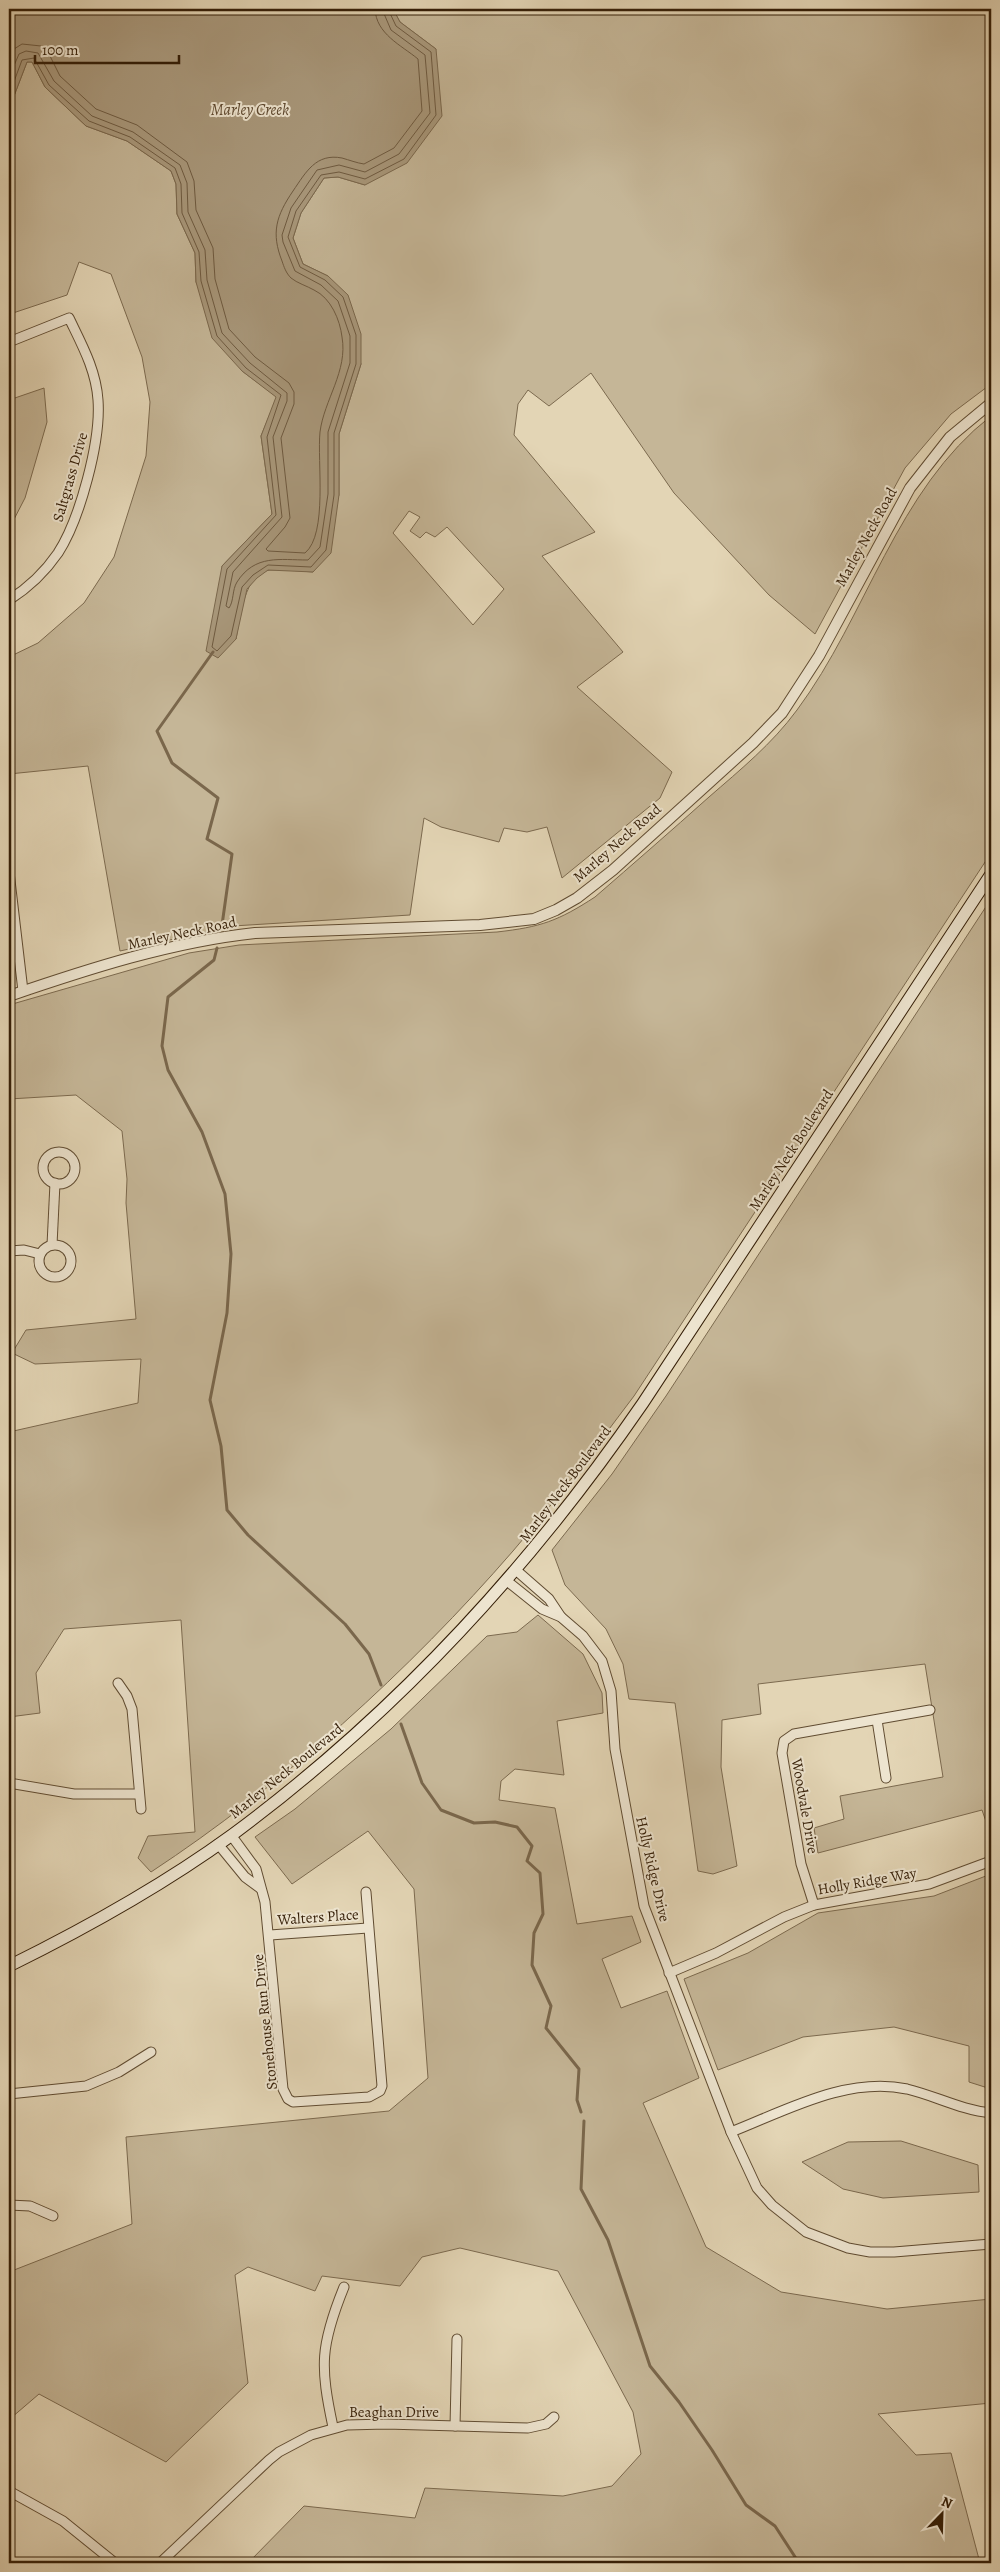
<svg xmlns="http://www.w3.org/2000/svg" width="1000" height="2572" font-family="Alegreya,serif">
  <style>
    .green { fill: #c5b697; stroke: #7c6a4f; fill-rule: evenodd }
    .water { fill: #a8977a; stroke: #7a674c }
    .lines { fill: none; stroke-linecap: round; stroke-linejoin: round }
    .shore { stroke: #6e5a40; stroke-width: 1 }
    .stream { stroke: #7a674c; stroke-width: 3 }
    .minor-casing { stroke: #604c32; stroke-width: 11 }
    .tertiary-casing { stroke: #604c32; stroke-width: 12 }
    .secondary-casing { stroke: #341e07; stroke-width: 13 }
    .minor { stroke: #ede4cf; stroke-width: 9 }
    .tertiary { stroke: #ede4cf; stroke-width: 10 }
    .secondary { stroke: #ede4cf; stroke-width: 11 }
    .labels { text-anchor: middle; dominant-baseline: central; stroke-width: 4; stroke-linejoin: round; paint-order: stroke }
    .street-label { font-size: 15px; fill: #341e07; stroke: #ede4cf }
    .water-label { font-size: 16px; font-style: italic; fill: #5d482f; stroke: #ede4cf }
  </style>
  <rect width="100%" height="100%" fill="#e3d5b5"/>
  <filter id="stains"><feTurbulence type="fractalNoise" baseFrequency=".004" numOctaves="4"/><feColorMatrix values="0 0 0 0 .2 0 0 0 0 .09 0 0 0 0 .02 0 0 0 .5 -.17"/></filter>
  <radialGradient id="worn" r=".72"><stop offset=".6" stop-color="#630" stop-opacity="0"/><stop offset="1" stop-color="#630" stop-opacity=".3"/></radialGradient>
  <g class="green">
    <path d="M 393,9 L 991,9 L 991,384 L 951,414 L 905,468 L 815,634 L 769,595 L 674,493 L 591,373 L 549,406 L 528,390 L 518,404 L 514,435 L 595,532 L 542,556 L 623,652 L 577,687 L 672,772 L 660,798 L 562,878 L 547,827 L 527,832 L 504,828 L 499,842 L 441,827 L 424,818 L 410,915 L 233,926 L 120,951 L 88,766 L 9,774 L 9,657 L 38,643 L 84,603 L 114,557 L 146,456 L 150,402 L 142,357 L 111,274 L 79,262 L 67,295 L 10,314 L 9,109 L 27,62 L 32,62 L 45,87 L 86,126 L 127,141 L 171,171 L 176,184 L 177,214 L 195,253 L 196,282 L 242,371 L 277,397 L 261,436 L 272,514 L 222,566 L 236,639 C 240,618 244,573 270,570 C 284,569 299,571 313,572 L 339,495 L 339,434 L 361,364 L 328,276 L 303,264 L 293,238 L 301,213 L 324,178 L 338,177 L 365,185 L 436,49 L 400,22 ZM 409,511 L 420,517 L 410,531 L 420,538 L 426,532 L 435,537 L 447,527 L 504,589 L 473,625 L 393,533 Z"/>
    <polygon points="44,388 47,422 25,498 9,529 9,400"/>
    <path d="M 991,416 L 991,853 L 634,1396 C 594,1449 555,1502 513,1551 C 410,1670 282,1786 151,1872 L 138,1858 L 148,1836 L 195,1832 L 181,1620 L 64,1629 L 36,1673 L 40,1713 L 9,1717 L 9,1432 L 138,1403 L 141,1359 L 35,1364 L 12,1353 L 26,1330 L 136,1319 L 126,1203 L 127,1179 L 122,1131 L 76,1095 L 9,1099 L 9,1005 L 189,953 L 239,945 L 497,932 C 541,927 558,921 595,897 C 633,864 671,831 709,797 C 740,770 772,744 797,710 C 867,616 896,490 991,416 Z"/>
    <polygon points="991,899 991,1836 982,1810 818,1853 814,1828 844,1819 840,1796 943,1777 925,1664 758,1684 761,1714 722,1720 721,1767 737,1866 713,1874 698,1871 675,1703 629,1699 623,1664 606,1629 565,1585 552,1550 612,1474 666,1396"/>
    <polygon points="538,1615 583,1654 602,1693 603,1713 557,1721 564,1775 515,1769 501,1781 499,1800 555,1808 577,1924 632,1916 641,1942 602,1959 621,2008 667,1991 699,2078 643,2103 706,2247 781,2292 887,2309 991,2299 991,2403 878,2414 916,2455 951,2453 980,2563 248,2563 304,2506 415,2518 425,2488 563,2496 612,2486 641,2454 633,2412 558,2271 460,2248 422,2257 400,2286 322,2276 315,2291 248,2267 235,2275 248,2383 166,2462 39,2394 11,2418 9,2415 9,2272 132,2224 126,2137 389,2111 428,2078 414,1889 368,1831 292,1884 255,1837 295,1809 391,1729 487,1636 517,1632"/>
    <polygon points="991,1874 991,2089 969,2082 969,2046 894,2027 803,2037 718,2070 684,1979 748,1953 818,1913 934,1896"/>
    <polygon points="901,2141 978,2165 979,2192 883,2198 843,2189 802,2162 848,2142"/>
  </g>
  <polygon class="water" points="9,9 393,9 400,22 436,49 442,116 407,163 365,185 338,177 324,178 301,213 293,238 303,264 328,276 348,295 361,334 361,364 339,434 339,495 331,553 313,572 268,570 257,578 247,589 236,639 218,658 206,651 222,566 272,514 261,436 276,397 242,371 212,338 196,282 195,253 177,214 176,184 171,171 127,141 86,126 45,87 32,62 27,62 9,109"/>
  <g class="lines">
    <g class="shore">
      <path d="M 9,56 L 14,49 L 22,44 L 41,46 L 48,52 L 60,76 L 96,109 L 137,125 L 187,162 L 194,181 L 196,210 L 213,248 L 215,279 L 229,329 L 255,357 L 289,383 L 294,392 L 294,404 L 281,438 L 290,518 L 285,527 L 266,549 L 268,551 L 305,553 C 328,534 317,461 320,432 C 324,400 348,371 342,337 C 340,320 331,298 314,290 C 307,286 297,283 291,278 C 286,273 284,267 282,261 C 271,233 276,216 293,191 C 306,172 316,153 342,158 C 349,160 357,163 364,164 L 394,148 L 422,111 L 418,59 C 401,45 376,34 375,9"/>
      <path d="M 9,77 L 19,54 L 26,51 L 38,53 L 54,81 L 92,116 L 133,132 L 180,165 L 187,183 L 188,212 L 205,250 L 207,280 L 222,333 L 250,363 L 287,393 L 287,401 L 273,437 L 282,517 L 233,572 L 226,606 L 229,608 C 234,601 232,590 237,582 C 255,554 280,560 308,560 L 320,547 L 328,494 L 328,432 L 350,363 L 350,336 L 338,301 L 321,285 L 295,271 L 283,242 L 282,235 L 291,208 L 317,170 L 339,165 L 365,172 L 399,154 L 430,113 L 425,55 L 391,30 L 382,9"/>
      <polyline points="9,95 22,60 34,58 49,85 89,121 130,137 175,168 181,184 182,213 199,252 201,281 217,336 246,368 281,395 267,437 276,515 227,569 212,647 217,651 231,636 242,587 253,575 268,565 311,567 326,550 334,495 334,433 356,364 356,335 343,297 325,280 300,267 288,237 296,211 321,175 339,172 365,179 404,159 436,115 431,52 396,26 388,9"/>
    </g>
    <g class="stream">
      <polyline points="213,652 157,731 172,763 218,798 207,839 232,854 222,925"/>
      <polyline points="217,948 214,960 168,997 162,1046 168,1070 202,1132 225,1194 231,1254 227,1313 210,1400 221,1446 227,1510 248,1535 345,1624 369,1654 381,1685"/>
      <polyline points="401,1724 422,1783 441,1810 474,1823 495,1822 517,1827 532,1846 527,1861 540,1873 543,1914 534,1933 532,1965 551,2006 546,2028 579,2069 577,2100 581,2112"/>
      <polyline points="584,2121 581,2189 608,2240 650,2366 679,2402 712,2450 746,2505 775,2526 799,2563"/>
    </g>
    <g class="minor-casing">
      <g id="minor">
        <path d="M 9,342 L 69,318 C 82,345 96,370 98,400 C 101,441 80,519 58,553 C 45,572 28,588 9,600"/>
        <polyline points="9,872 23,991"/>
        <circle cx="59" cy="1168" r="16"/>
        <polyline points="52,1245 55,1183"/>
        <circle cx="55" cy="1261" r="16"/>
        <polyline points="9,1251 24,1250 40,1254"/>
        <polyline points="517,1571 549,1599 561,1617"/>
        <polyline points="507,1581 542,1609 561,1617 583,1636 602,1661 611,1691 615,1749 644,1906 731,2132 757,2188 772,2205 806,2232 848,2248 870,2252 894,2252 991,2244"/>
        <polyline points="118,1683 127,1696 132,1709 141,1809"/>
        <polyline points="877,1720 886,1778"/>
        <polyline points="9,1783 74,1794 139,1794"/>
        <polyline points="231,1835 256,1869 265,1902 283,2089 288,2099 293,2102 369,2097 380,2091 382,2086 366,1892"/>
        <polyline points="218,1844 245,1877 260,1888"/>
        <polyline points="814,1905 801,1864 782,1753 784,1741 794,1734 930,1710"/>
        <polyline points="270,1935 368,1928"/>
        <polyline points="669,1973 716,1953 784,1917 814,1905 929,1884 991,1861"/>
        <polyline points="9,2094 86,2086 119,2072 151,2052"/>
        <path d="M 731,2132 C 785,2111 847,2076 907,2089 C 936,2096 961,2110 991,2113"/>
        <polyline points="9,2205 30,2206 53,2216"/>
        <polyline points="455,2426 457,2339"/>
        <path d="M 333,2427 C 320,2366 320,2346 344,2287"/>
        <polyline points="9,2491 63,2521 115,2563"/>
        <polyline points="160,2563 269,2460 279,2452 311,2435 347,2425 386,2424 528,2428 546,2424 554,2417"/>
      </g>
    </g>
    <g class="tertiary-casing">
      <path id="tertiary" d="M 9,996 C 88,969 171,942 255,933 L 480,925 L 534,919 L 556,910 L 577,898 L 613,870 L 753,743 L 782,713 L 819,656 L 910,488 L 950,437 L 991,403"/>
    </g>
    <g class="secondary-casing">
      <path id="secondary" d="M 9,1966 C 86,1928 162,1886 232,1835 C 394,1715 529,1569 643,1403 L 991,874"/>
    </g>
    <use href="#minor" class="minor"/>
    <use href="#tertiary" class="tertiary"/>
    <use href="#secondary" class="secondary"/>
  </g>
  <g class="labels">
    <g class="street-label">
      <text transform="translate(70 477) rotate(-74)">Saltgrass Drive</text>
      <text transform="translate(866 537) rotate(-61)">Marley Neck Road</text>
      <text transform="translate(617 843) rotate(-41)">Marley Neck Road</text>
      <text transform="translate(182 933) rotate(-12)">Marley Neck Road</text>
      <text transform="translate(791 1150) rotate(-57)">Marley Neck Boulevard</text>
      <text transform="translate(565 1484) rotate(-53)">Marley Neck Boulevard</text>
      <text transform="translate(286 1771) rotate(-39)">Marley Neck Boulevard</text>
      <text transform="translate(805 1806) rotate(80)">Woodvale Drive</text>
      <text transform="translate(653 1869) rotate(77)">Holly Ridge Drive</text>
      <text transform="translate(867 1881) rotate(-10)">Holly Ridge Way</text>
      <text transform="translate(318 1917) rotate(-4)">Walters Place</text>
      <text transform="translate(265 2022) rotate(-96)">Stonehouse Run Drive</text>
      <text x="394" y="2412">Beaghan Drive</text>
    </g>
    <g class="water-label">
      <text x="250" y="110">Marley Creek</text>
    </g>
  </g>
  <rect width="1000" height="2572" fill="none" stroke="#e3d5b5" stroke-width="30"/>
  <rect x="10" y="10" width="980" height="2552" fill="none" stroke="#341e07" stroke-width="2.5"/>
  <rect x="15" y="15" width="970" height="2542" fill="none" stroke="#341e07"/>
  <g transform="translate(942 2514) rotate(23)" stroke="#ede4cf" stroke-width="4" paint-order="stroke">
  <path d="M0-4L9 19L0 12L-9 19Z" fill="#341e07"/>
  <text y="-8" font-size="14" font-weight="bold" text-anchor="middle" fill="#341e07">N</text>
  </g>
  <path d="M35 55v8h144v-8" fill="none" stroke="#341e07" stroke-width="2.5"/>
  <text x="42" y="55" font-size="15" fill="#341e07" stroke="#ede4cf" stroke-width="4" paint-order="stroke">100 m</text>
  <rect width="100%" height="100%" filter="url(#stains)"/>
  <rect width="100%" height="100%" fill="url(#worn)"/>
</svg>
